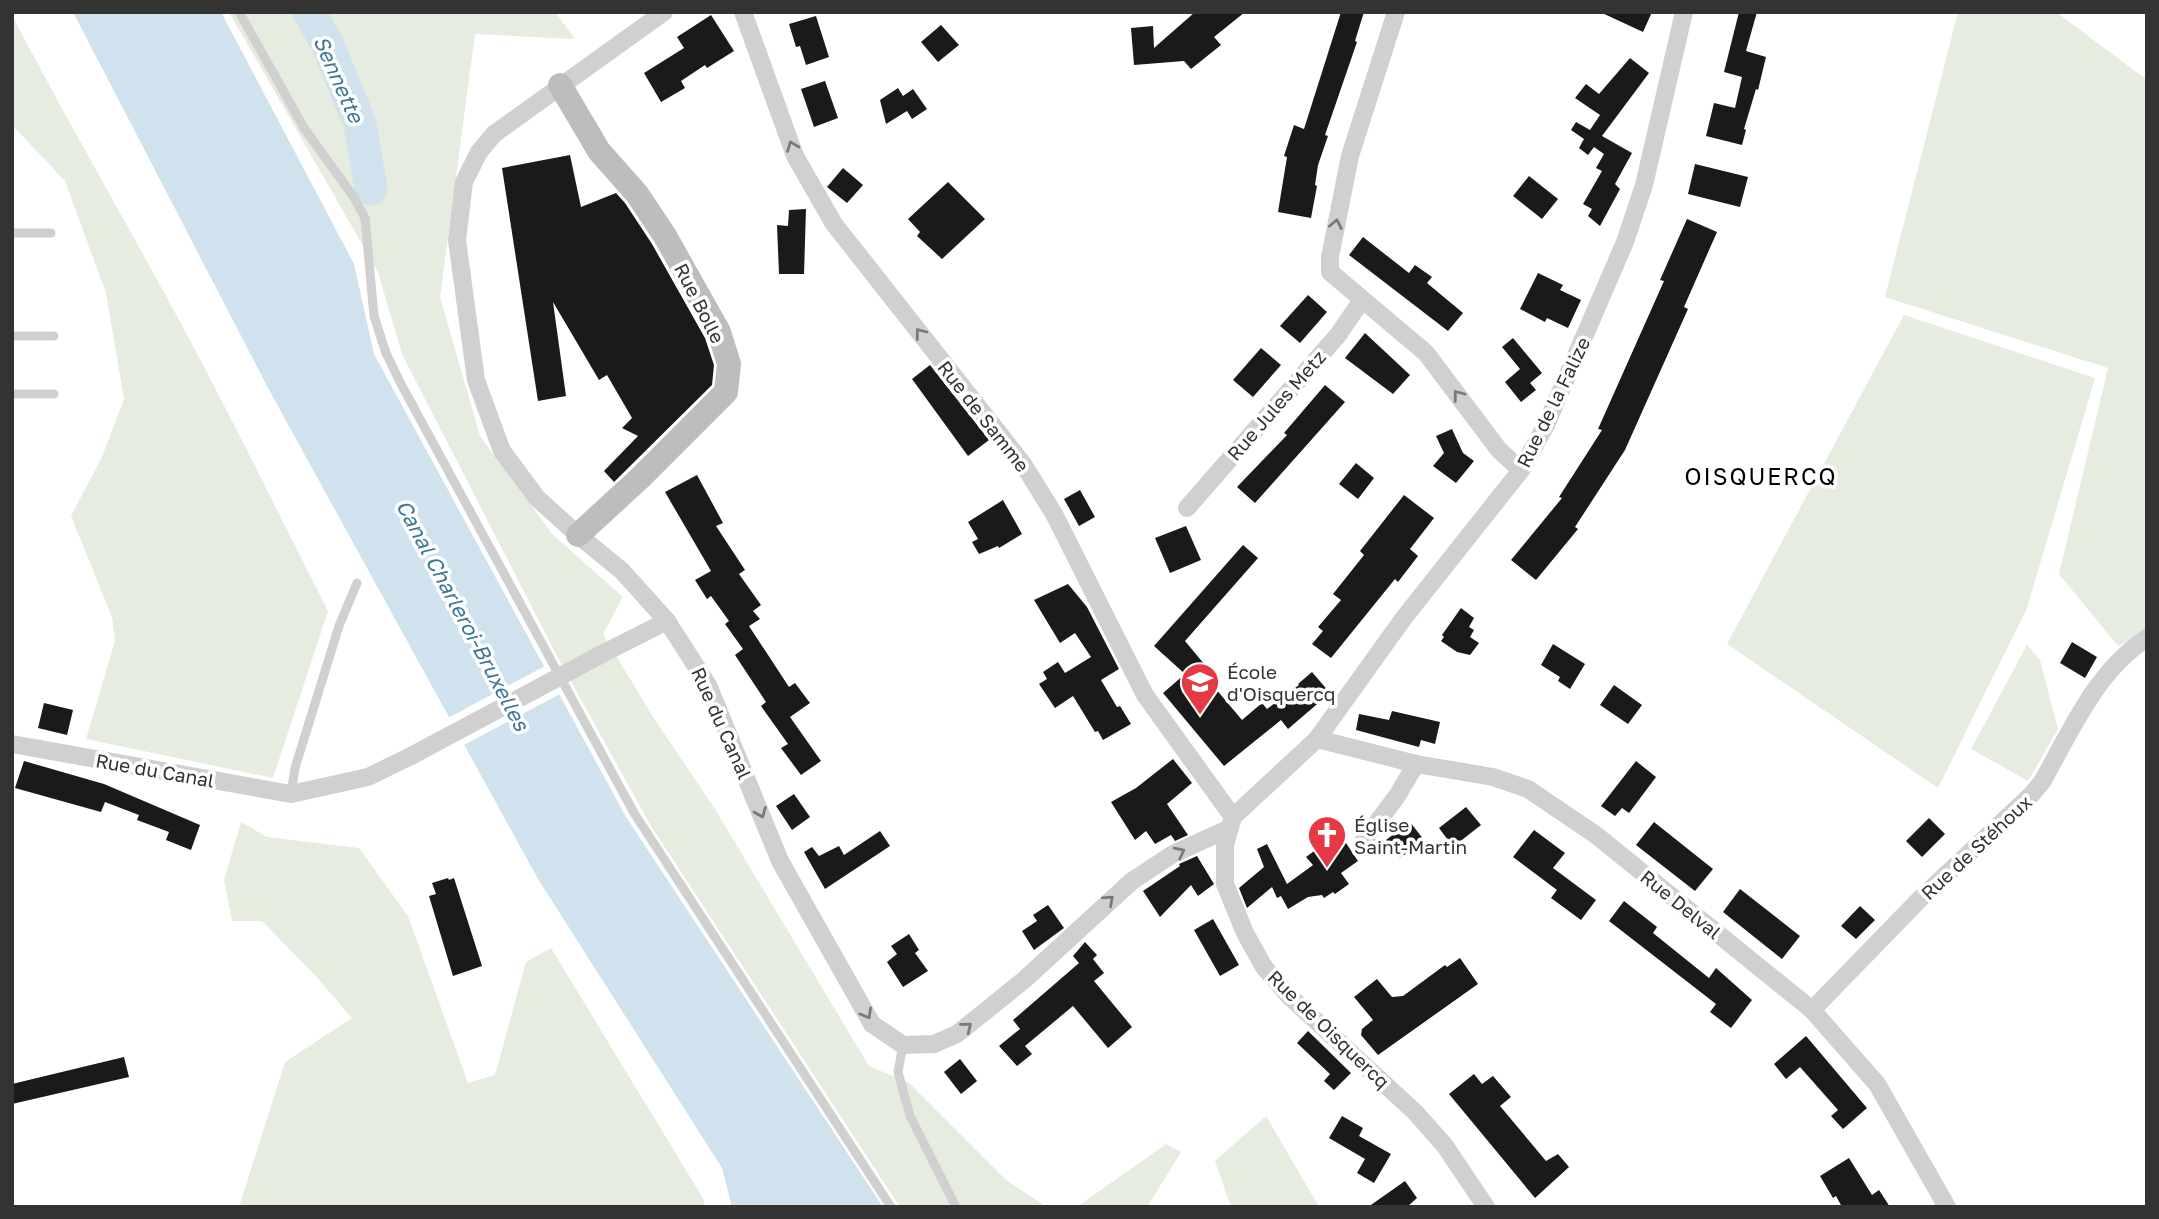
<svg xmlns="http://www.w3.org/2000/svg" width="2159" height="1219" font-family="'Golos Text',sans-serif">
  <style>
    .green { fill: #e6ecdf }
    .water { fill: #cfe2ee }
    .pier { fill: #fff }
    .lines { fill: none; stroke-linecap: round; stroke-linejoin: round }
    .river { stroke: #cfe2ee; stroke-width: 33 }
    .building { fill: #1a1a1a }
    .lane { stroke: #d0d0d0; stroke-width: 9 }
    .street { stroke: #d0d0d0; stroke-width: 18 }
    .secondary { stroke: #bdbdbd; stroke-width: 24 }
    .street-bridge { stroke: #d0d0d0; stroke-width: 18 }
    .oneway { stroke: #7a7a7a }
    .labels { text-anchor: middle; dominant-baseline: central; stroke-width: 7; stroke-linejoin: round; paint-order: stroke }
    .street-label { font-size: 19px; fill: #333; stroke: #fff }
    .poi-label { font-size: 19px; fill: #333; stroke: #fff; text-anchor: start }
    .water-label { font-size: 21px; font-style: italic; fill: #3f7597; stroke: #fff }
    .quarter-label { font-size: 23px; letter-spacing: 2px; fill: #000; stroke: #fff }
  </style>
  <rect width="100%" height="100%" fill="#fff"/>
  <g class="green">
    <polygon points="229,12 555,12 575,39 475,34 440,297 480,436 553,535 623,597 603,634 653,717 715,809 869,1066 909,1083 1006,1180 1047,1207 900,1207 651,826 557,656 402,354 378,272"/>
    <polygon points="1958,12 2056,12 2147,80 2147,630 2118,646 2059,574 2108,368 1885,297"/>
    <path d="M 12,15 C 70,127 134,235 193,346 C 240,434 283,523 328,611 L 273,778 L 86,739 L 115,641 L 112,617 L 71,516 L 102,457 L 124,399 L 106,293 L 65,181 L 12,125 Z"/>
    <polygon points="1904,315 2095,378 2027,608 1938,788 1727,644"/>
    <polygon points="2027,645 2040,660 2058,729 2028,781 1971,749"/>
    <polygon points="241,822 267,837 359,848 408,916 468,1083 495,1075 526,962 551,948 704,1200 704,1207 239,1207 285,1062 352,1018 313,973 262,921 232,921 224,880"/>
    <polygon points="1266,1116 1319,1207 1231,1207 1215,1161"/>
    <polygon points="1166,1144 1181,1152 1147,1207 1077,1207"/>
  </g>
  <polygon class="water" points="73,12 221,12 354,264 374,354 626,817 883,1207 732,1207 722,1168 538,879 268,388"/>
  <polygon class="pier" points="547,665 562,693 462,746 446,719"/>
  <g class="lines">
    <polyline class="river" points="309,12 327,43 360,124 371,189"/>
  </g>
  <g class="building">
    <polygon points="1195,12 1245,12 1214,37 1221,45 1191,69 1184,61 1134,65 1131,28 1153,26 1154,48"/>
    <polygon points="1341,12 1364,12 1355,41 1357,42 1325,135 1328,136 1318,165 1315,185 1317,186 1311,218 1278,212 1287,157 1284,156 1294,125 1304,129"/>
    <polygon points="1600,12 1652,12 1643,32"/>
    <polygon points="1739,12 1757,12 1746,51 1766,57 1758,90 1756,89 1744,129 1746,130 1742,145 1706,136 1714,103 1735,108 1742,77 1724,72"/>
    <polygon points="711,15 734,51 707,68 705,65 681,81 685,88 661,102 644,73 684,48 677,37"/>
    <polygon points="816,16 829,57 806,65 800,46 796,47 789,24"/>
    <polygon points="941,25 959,45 938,62 921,42"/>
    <polygon points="1630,58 1649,73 1602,136 1632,153 1615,184 1620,189 1600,226 1588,216 1592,209 1583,204 1602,171 1596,168 1604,154 1594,147 1588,155 1579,148 1584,139 1571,130 1576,122 1590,130 1600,115 1575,98 1586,84 1599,94"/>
    <polygon points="825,81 838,118 814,127 801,89"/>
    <polygon points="898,88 903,96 913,89 927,109 912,119 907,111 886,124 880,100"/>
    <polygon points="570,155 581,207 616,193 625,203 652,244 705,338 714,365 712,385 614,482 604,471 638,436 622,428 632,418 607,375 599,380 553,302 566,396 538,401 502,168"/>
    <polygon points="1695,164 1748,177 1740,207 1688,194"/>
    <polygon points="843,168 863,185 847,203 827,187"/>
    <polygon points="1529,176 1558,199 1542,219 1513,196"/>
    <polygon points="948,182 985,219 942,259 917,236 920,232 908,219"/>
    <polygon points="806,209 804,274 779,274 777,225 788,226 789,210"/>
    <polygon points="1687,219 1717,232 1684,307 1688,309 1625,450 1575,527 1578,529 1536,580 1511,560 1562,498 1559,497 1602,430 1598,429 1664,281 1660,280"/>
    <polygon points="1363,237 1409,273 1415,265 1432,277 1427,283 1463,313 1448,331 1349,255"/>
    <polygon points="1538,273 1563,285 1560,290 1581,300 1568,328 1547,318 1545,322 1520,309"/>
    <polygon points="1308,295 1327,312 1300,343 1280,326"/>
    <polygon points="1365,333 1410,375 1393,394 1345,358"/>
    <polygon points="1513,338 1542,373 1530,383 1536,390 1521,402 1505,382 1520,369 1502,347"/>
    <polygon points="1261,348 1281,365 1253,397 1233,380"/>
    <polygon points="930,365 989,440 968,456 912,379"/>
    <polygon points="1325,385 1345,402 1255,503 1237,487 1287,435 1284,433"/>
    <polygon points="1452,429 1463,453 1474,461 1456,483 1433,466 1444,453 1436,436"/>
    <polygon points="1356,463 1374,478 1358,499 1339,484"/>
    <polygon points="697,475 723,523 716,526 745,570 739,574 761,605 753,611 760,619 749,626 789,687 795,683 810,703 790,717 821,761 801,775 781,748 788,744 761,706 766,702 735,655 743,649 725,624 729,621 711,596 707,599 695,580 711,571 665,492"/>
    <polygon points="1080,490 1095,517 1079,526 1064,499"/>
    <polygon points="1404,495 1434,518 1410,549 1418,556 1398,582 1395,579 1331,658 1312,644 1323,631 1318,627 1341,600 1333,594 1364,555 1360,551"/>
    <polygon points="1003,500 1022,534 999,548 998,546 979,554 972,542 978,539 968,522"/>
    <polygon points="1186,526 1201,560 1170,573 1155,538"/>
    <polygon points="1243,545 1258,558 1185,641 1215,677 1210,682 1242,720 1262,703 1267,709 1299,685 1298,684 1312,672 1330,693 1288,729 1281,720 1224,766 1163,693 1185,674 1154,646"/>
    <polygon points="1068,584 1087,607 1119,669 1101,680 1117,707 1120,706 1131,724 1103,740 1098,731 1095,732 1073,696 1055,708 1039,684 1047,679 1043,672 1058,662 1065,673 1091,657 1075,633 1060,643 1034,600"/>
    <polygon points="1461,608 1474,618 1469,627 1474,630 1470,637 1479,643 1470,655 1457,652 1441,641 1444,637 1442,635"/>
    <polygon points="2072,642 2097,657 2085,678 2060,663"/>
    <polygon points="1553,644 1585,664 1570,689 1558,681 1560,677 1541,665"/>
    <polygon points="1614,685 1642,705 1628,724 1600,705"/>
    <polygon points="44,703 73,710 67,735 38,728"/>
    <polygon points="1392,711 1440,722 1435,744 1421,740 1419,747 1356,730 1359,714 1389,720"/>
    <polygon points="1173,759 1192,783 1167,804 1188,835 1175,841 1171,835 1155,844 1146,831 1135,840 1111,802 1136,788"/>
    <polygon points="24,761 104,784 200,825 191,850 166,840 169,832 137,820 139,815 105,802 101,812 15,788"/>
    <polygon points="1636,761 1656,777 1629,813 1622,808 1615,816 1601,806"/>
    <polygon points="794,794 810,817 792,830 776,806"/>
    <polygon points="1466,807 1481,825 1453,847 1439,828"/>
    <polygon points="1929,818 1945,834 1922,857 1906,841"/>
    <polygon points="1410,822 1424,840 1400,858 1386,840"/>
    <polygon points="1654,822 1713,869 1695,891 1636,845"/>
    <polygon points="1534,830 1565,853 1553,868 1596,900 1581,920 1551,898 1557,890 1513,857"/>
    <polygon points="880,831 890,846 825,889 804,852 812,847 819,856 839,846 844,855"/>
    <polygon points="1346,843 1358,861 1341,873 1349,884 1335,894 1333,892 1324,898 1322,895 1308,897 1288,909 1281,896 1277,898 1272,887 1247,908 1239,888 1264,867 1257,849 1267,844 1287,884 1313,865 1306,857 1321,846 1329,856"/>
    <polygon points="1197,856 1214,884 1198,896 1191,885 1160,917 1143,891 1180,866 1179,864"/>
    <polygon points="448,878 449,880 454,878 482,966 453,976 429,896 436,894 432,883"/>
    <polygon points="1740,889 1800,936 1782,959 1723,912"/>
    <polygon points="1624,901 1657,927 1653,933 1709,978 1716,968 1752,1000 1731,1028 1710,1012 1716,1004 1609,921"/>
    <polygon points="1048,905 1064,928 1034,950 1022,931 1037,921 1033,915"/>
    <polygon points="1860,906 1875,920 1856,939 1841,926"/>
    <polygon points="1213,919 1239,965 1220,976 1194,930"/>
    <polygon points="909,934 919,950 915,953 928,971 903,987 887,962 897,954 891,946"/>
    <polygon points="1085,942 1097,955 1093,959 1104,973 1094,981 1132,1027 1108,1048 1073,1006 1025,1046 1032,1054 1017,1066 999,1046 1020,1029 1013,1020 1079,963 1073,956"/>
    <polygon points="1460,958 1478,984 1378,1055 1361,1035 1362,1029 1373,1020 1354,997 1377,979 1392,997 1403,996 1445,965 1447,967"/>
    <polygon points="1308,1031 1351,1073 1334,1090 1324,1081 1330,1074 1297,1043"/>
    <polygon points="1806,1036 1867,1108 1843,1129 1831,1116 1838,1110 1800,1067 1786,1079 1774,1064"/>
    <polygon points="124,1057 129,1077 12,1104 12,1084"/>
    <polygon points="960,1059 977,1081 961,1094 944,1072"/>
    <polygon points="1474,1074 1482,1084 1493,1076 1511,1097 1500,1106 1546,1161 1558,1154 1569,1167 1535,1198 1449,1094"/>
    <polygon points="1342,1116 1363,1128 1359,1136 1391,1154 1374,1183 1357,1173 1365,1159 1329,1138"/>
    <polygon points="1849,1158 1872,1195 1879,1190 1890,1207 1842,1207 1836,1196 1833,1198 1820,1176"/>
    <polygon points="1405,1181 1417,1198 1407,1207 1368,1207"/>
  </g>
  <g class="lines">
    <g class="lane">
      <polyline points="239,12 304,128 353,196 365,218 374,316 386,353 401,384 634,813 891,1207"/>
      <polyline points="12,233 51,233"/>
      <polyline points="12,336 54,336"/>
      <polyline points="12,394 54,394"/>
      <polyline points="291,794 295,768 339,626 357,583"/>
      <polyline points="903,1045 898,1072 910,1116 956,1207"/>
    </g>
    <g class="street">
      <polyline points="664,12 494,134 479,152 464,182 457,240 476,380 502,451 537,498 578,535 622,571 667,621 708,685 780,861 872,1024 903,1045 934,1044 957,1034 1024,980 1132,881 1173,854 1230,828"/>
      <polyline points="743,12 795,156 834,224 1023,464 1054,514 1145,695 1233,817"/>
      <polyline points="1396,12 1350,156 1330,257 1330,272 1426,353 1499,450 1521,470"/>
      <polyline points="1187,508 1338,335 1362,300"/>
      <polyline points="602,654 667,621"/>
      <polyline points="1317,739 1416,764 1493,777 1528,789 1596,835 1812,1010 1877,1084 1947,1207"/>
      <polyline points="12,744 291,794 368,777 411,756"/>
      <polyline points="1364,840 1397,796 1416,764"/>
      <path d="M 1812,1010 L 1920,899 L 2031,795 L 2042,782 C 2071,731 2096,671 2147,638"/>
      <polyline points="1486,1207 1445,1146 1416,1113 1289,996 1264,967 1245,933 1225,884 1225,845 1233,817 1317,739 1403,619 1521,470 1546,425 1625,242 1644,185 1684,12"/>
    </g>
    <polyline class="secondary" points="560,85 599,151 637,194 665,236 719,332 729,364 726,392 640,478 578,535"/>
    <polyline class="street-bridge" points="411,756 602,654"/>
  </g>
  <defs><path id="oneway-chevron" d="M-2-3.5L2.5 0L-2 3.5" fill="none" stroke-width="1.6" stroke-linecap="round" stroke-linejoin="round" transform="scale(1.75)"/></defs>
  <g class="oneway">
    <use href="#oneway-chevron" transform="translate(792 146) rotate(-111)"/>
    <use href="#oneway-chevron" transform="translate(1336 224) rotate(-79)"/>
    <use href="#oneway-chevron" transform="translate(920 333) rotate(-128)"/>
    <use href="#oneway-chevron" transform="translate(1458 395) rotate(-127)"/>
    <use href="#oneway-chevron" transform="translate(761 813) rotate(68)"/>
    <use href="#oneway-chevron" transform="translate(1180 852) rotate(-27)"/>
    <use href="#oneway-chevron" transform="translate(1109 900) rotate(-42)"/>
    <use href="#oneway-chevron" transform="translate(867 1014) rotate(60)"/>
    <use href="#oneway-chevron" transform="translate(967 1027) rotate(-39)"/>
  </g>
  <defs>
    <g id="school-pin" transform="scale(2.0125)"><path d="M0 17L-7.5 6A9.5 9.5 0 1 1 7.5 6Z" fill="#e63946" stroke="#fff"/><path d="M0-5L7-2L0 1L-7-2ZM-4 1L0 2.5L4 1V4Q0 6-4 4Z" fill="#fff"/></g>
    <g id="church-pin" transform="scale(2.0125)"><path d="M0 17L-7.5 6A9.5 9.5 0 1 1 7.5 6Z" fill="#e63946" stroke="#fff"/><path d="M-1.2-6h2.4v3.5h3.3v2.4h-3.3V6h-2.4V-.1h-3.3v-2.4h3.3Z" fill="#fff"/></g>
  </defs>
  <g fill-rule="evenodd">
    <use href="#school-pin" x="1200" y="682"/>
    <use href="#church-pin" x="1327" y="835"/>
  </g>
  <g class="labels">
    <g class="street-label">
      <text transform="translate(700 303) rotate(63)">Rue Bolle</text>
      <text transform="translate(1553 402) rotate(-64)">Rue de la Falize</text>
      <text transform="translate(1276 405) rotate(-49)">Rue Jules Metz</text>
      <text transform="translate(984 416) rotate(52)">Rue de Samme</text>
      <text transform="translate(722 723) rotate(66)">Rue du Canal</text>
      <text transform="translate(155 770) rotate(10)">Rue du Canal</text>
      <text transform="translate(1976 847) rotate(-43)">Rue de Stéhoux</text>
      <text transform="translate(1681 904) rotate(39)">Rue Delval</text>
      <text transform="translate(1329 1029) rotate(44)">Rue de Oisquercq</text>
    </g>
    <g class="poi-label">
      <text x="1227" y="671">École<tspan x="1227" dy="22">d'Oisquercq</tspan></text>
      <text x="1354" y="824">Église<tspan x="1354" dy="22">Saint-Martin</tspan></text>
    </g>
    <g class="water-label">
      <text transform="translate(339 79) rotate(66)">Sennette</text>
      <text transform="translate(463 615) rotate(62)">Canal Charleroi-Bruxelles</text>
    </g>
    <g class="quarter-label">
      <text x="1761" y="476">OISQUERCQ</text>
    </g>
  </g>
  <rect width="2159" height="1219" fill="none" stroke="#333333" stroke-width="28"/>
</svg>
